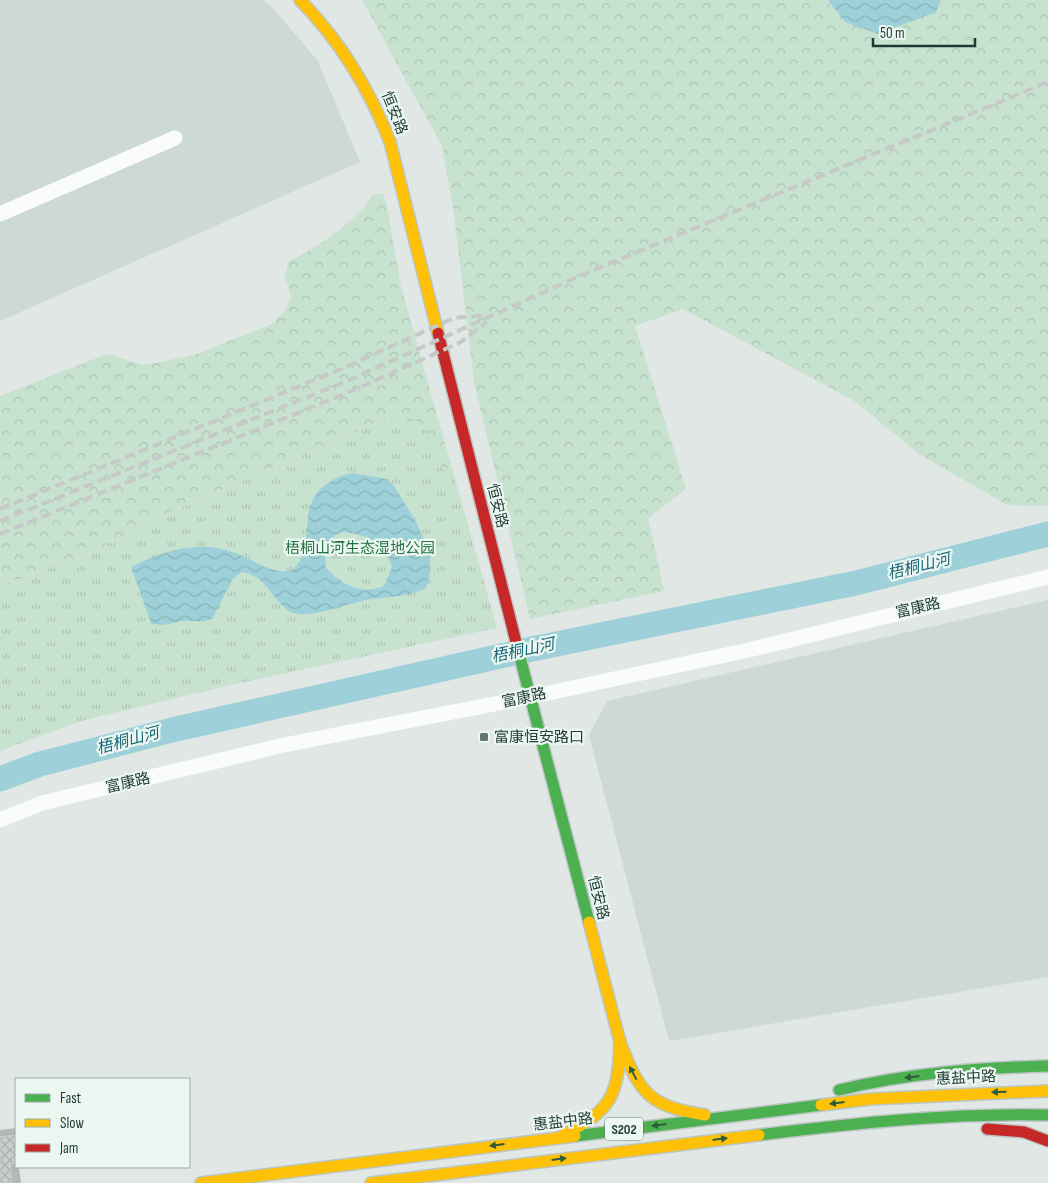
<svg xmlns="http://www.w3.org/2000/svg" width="1048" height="1183" font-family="'Sofia Sans Condensed','Noto Sans SC',sans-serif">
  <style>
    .built { fill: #cdd9d4 }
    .forest { fill: url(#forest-crowns) }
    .park { fill: url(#park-tufts) }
    .water { fill: url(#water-waves); fill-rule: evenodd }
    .shadow { fill: #0003 }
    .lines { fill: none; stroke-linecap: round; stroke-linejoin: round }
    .river { stroke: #9dd0d8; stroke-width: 25 }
    .building { fill: url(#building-cross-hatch); stroke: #c9d0cd }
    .fast-casing { stroke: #bcc6c2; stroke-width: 14 }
    .slow-casing { stroke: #bcc6c2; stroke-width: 14 }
    .jam-casing { stroke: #bcc6c2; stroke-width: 14 }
    .street { stroke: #fafbfb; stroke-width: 15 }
    .fast { stroke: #4caf50; stroke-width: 11 }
    .slow { stroke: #ffc107; stroke-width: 11 }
    .jam { stroke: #c62828; stroke-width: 11 }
    .rail { stroke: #c5c9c8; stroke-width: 4; stroke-dasharray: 10 5; stroke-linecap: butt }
    .oneway { fill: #2c5d3b }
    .poi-dot { fill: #627770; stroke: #edf7f2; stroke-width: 2 }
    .labels { text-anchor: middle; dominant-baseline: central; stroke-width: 4.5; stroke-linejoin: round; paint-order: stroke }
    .shield { fill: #edf7f2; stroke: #5c736c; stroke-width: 1 }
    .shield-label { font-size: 14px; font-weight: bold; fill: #1e3a32 }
    .street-label { font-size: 15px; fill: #1e3a32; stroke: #edf7f2 }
    .park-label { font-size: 15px; fill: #267244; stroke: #edf7f2 }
    .poi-label { font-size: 15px; fill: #1e3a32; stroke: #edf7f2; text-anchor: start }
    .water-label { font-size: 16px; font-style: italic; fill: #166778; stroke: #edf7f2 }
  </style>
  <defs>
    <pattern id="forest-crowns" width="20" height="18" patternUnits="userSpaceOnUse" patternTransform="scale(1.25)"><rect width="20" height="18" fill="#c8e2d0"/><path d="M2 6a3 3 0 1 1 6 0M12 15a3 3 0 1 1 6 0" fill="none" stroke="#abc3b3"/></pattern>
    <pattern id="park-tufts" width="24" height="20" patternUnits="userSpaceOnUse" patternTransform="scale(1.25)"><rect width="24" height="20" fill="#c8e2d0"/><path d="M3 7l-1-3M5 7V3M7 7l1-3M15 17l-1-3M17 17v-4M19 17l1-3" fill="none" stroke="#abc3b3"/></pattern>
    <pattern id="water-waves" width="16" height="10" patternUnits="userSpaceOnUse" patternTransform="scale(1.25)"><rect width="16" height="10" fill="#9dd0d8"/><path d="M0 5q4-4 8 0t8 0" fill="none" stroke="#87b3ba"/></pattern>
    <pattern id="building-cross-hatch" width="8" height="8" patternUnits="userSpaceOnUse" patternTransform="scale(1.25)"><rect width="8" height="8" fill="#c7cecb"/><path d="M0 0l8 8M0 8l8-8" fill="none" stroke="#aab2af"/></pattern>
  </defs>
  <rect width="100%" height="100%" fill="#e0e7e4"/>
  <g class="built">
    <polygon points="0,0 262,0 273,8 318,61 360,162 0,321"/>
    <polygon points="1048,600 1048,977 669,1041 589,735 607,701"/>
  </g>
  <g class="forest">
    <polygon points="362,0 828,0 845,22 936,12 941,0 1048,0 1048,506 1007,505 919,454 853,400 683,309 635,326 686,489 648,518 664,591 530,619 474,382 454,214 442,146"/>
    <path d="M 374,194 L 383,194 L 387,206 L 401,287 L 452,468 L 447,471 L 443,469 L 440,459 L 409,417 L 390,417 L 158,518 L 101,549 L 0,586 L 0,396 L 107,354 L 145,365 L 194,355 L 272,324 L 284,312 L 291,297 L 285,277 L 288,262 C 320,246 354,223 374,194 Z"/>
  </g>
  <path class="park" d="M 403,416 C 428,420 436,446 443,469 L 447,471 L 452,468 L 497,628 L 231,685 L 81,721 L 0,751 L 0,586 L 101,549 L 158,518 L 390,417 Z"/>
  <g class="water">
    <polygon points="828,0 941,0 936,12 878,34 845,22"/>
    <path d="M 352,473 L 387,479 L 394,486 C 411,514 443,556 425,589 C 408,596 390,597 372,599 C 354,602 337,609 319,612 C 310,614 296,616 289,611 C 270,598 267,576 242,572 L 233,579 L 212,619 C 201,623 194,620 183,621 C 171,622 164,628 151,623 L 131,567 C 163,551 199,539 235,553 C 253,559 272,576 292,570 C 318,549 295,509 324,486 C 333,479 341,475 352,473 ZM 343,532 C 369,535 383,542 392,567 L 384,586 C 361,595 342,585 326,568 C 324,551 324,537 343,532 Z"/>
  </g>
  <polygon class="shadow" points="16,1128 16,1167 19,1167 21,1183 0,1183 0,1130"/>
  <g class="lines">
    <polyline class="river" points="0,779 40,764 172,730 532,649 856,583 1048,534"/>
  </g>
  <polygon class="building" points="16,1135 16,1163 10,1164 12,1183 0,1183 0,1137"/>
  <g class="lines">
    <g class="fast-casing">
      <g id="fast">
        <polyline points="517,646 589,922"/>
        <path d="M 839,1090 C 908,1073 977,1068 1048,1066"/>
        <path d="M 759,1135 C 855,1123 951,1113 1048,1115"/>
        <polyline points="575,1136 821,1105"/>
      </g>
    </g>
    <g class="slow-casing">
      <g id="slow">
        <path d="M 300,0 C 341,42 369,88 390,142 L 438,333"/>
        <polyline points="589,922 620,1042"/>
        <polyline points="821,1105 871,1099 1048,1091"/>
        <path d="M 563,1135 C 612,1110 618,1096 620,1042 C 640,1094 649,1106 705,1115"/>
        <polyline points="201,1183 575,1136"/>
        <polyline points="371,1183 759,1135"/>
      </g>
    </g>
    <g class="jam-casing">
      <g id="jam">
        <polyline points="438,333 517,646"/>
        <polyline points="987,1129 1024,1132 1048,1141"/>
      </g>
    </g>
    <g class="street">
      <polyline points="0,214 175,138"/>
      <polyline points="0,820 42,803 284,745 530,697 749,650 1048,577"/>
    </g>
    <use href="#fast" class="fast"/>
    <use href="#slow" class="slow"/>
    <use href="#jam" class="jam"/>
    <g class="rail">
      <polyline points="0,509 341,369 454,318 486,315"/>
      <polyline points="0,521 347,381 584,274 1048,82"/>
      <polyline points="0,534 354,390 461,342 487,322"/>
    </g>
  </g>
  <defs><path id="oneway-solid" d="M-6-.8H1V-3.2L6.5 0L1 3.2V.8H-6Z" transform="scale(1.25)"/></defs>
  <g class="oneway">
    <use href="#oneway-solid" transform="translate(633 1073) rotate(-118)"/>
    <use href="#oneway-solid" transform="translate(912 1077) rotate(173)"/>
    <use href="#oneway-solid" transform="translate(999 1092) rotate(178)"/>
    <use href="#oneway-solid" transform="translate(837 1103) rotate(173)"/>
    <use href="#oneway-solid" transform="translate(659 1125) rotate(173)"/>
    <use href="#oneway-solid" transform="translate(720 1139) rotate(-7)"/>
    <use href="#oneway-solid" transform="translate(497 1145) rotate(173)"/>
    <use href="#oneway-solid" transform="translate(559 1159) rotate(-7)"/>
  </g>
  <rect class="poi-dot" x="479" y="732" width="10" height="10" rx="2.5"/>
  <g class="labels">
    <rect class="shield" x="605" y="1117.5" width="38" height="23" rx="4"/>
    <g class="shield-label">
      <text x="624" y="1129">S202</text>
    </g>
    <g class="street-label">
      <text transform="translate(394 113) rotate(68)">恒安路</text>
      <text transform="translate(497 506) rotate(76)">恒安路</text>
      <text transform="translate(918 608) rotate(-13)">富康路</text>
      <text transform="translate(524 698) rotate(-12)">富康路</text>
      <text transform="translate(128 783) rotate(-13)">富康路</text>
      <text transform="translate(598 898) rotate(76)">恒安路</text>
      <text transform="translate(966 1078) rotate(-3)">惠盐中路</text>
      <text transform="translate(563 1122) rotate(-7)">惠盐中路</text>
    </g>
    <g class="park-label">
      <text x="360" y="548">梧桐山河生态湿地公园</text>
    </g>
    <g class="poi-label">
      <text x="494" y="737">富康恒安路口</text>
    </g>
    <g class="water-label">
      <text transform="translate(919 567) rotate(-14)">梧桐山河</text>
      <text transform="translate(523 651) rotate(-12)">梧桐山河</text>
      <text transform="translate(128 741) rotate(-15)">梧桐山河</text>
    </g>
  </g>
  <rect x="15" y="1078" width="175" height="90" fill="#edf7f2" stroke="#9aaba5"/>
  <rect x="25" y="1094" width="25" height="8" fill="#4caf50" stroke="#9aaba5"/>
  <text x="60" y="1103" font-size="15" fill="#1e3a32">Fast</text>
  <rect x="25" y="1119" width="25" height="8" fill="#ffc107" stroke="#9aaba5"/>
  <text x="60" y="1128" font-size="15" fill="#1e3a32">Slow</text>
  <rect x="25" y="1144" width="25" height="8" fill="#c62828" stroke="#9aaba5"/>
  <text x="60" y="1153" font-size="15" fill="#1e3a32">Jam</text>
  <path d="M873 38v8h102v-8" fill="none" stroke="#1e3a32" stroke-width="2.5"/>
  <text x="880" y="38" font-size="15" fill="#1e3a32" stroke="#edf7f2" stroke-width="4" paint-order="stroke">50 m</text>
</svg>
